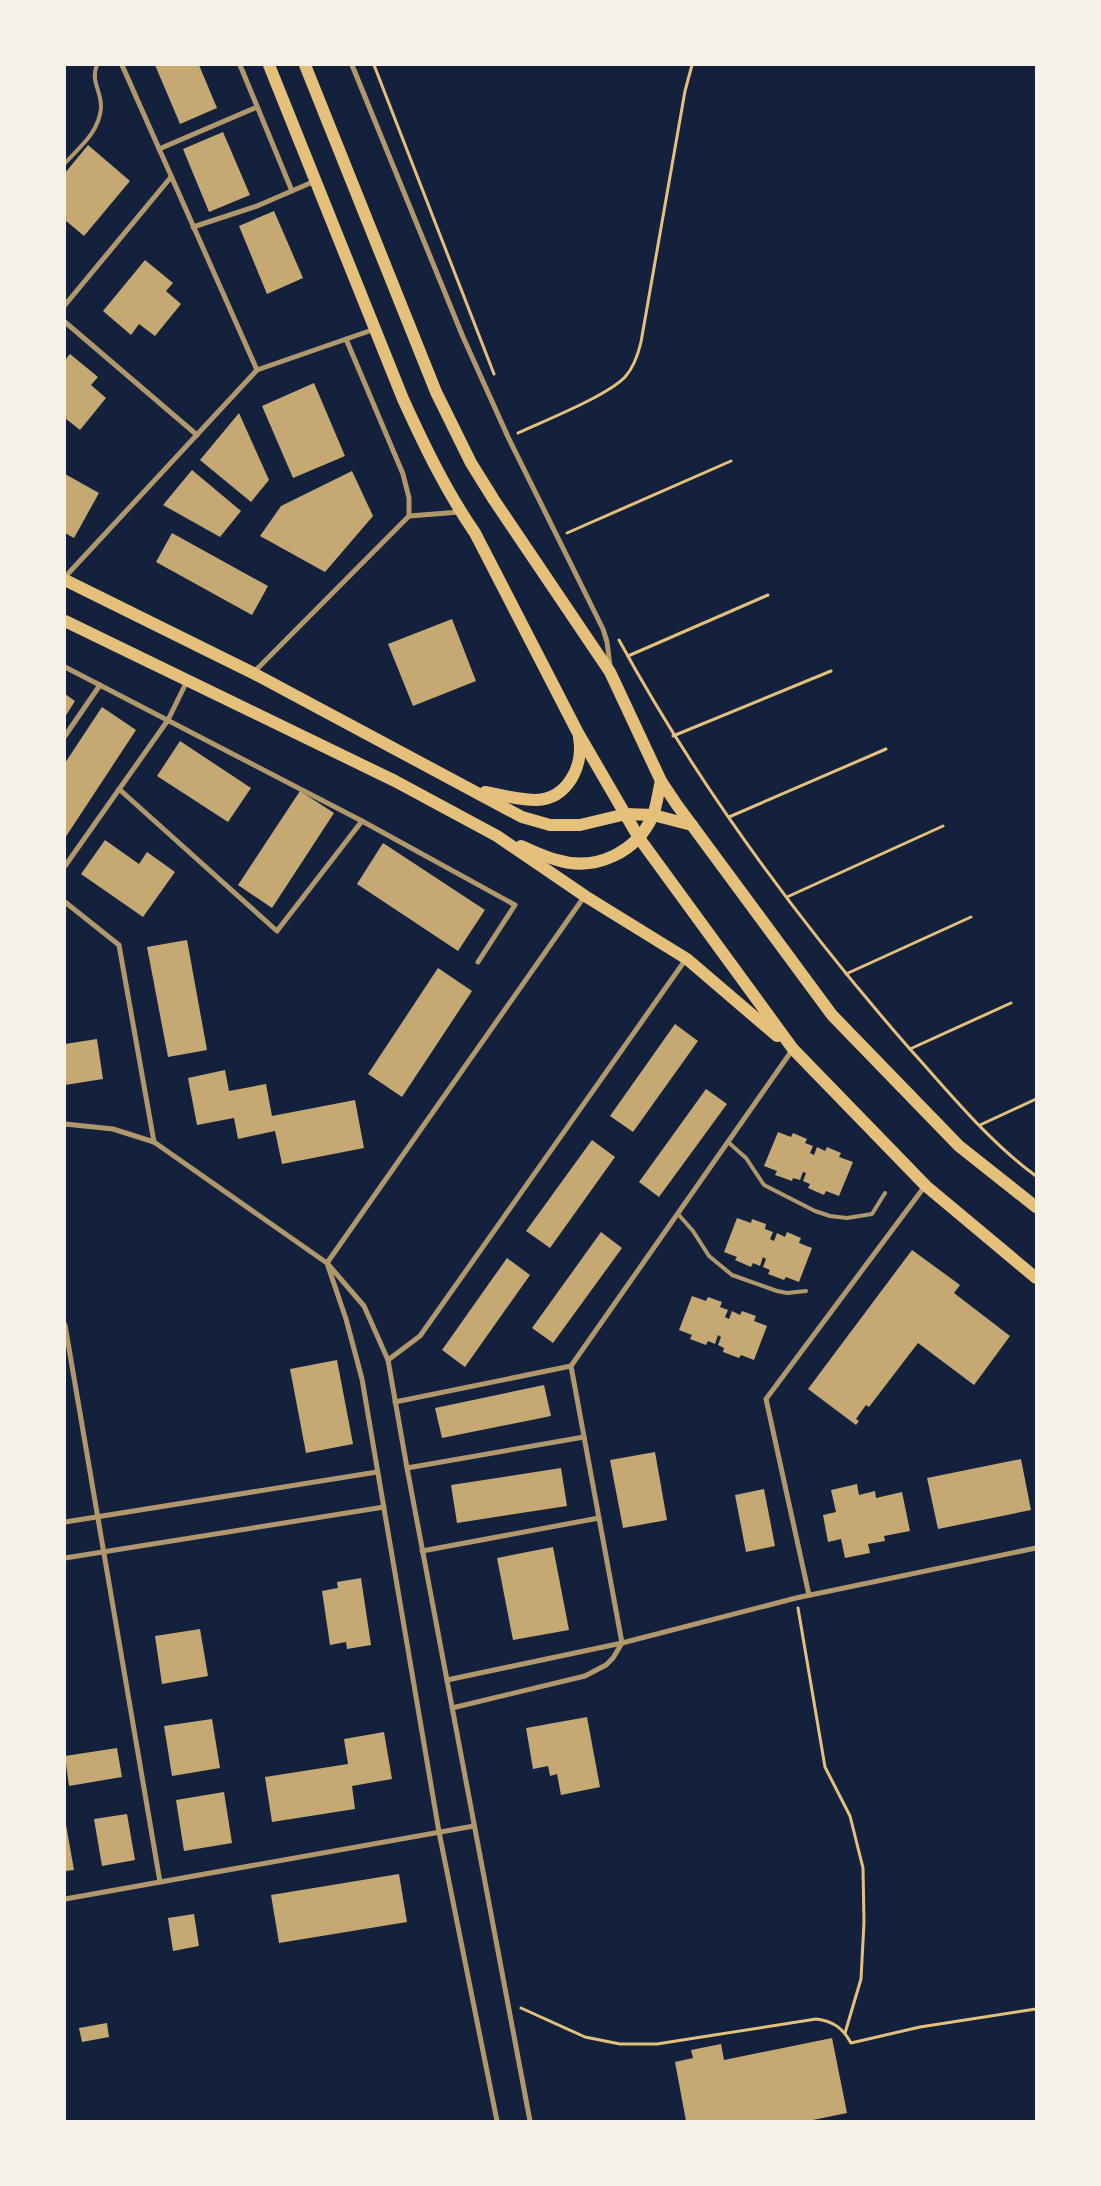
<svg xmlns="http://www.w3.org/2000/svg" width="1101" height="2186" font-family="'Public Sans',sans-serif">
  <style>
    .building { fill: #c6a872 }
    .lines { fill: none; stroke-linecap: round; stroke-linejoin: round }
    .path { stroke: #e5c07b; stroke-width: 3 }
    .service { stroke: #b1986c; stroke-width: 4 }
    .minor { stroke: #b1986c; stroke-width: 5 }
    .primary { stroke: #e5c07b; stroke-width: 12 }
  </style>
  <rect width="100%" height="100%" fill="#14213d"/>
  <g class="building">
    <polygon points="155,65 199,65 217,108 180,124"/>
    <polygon points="223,132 250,195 209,212 183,149"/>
    <polygon points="88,145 130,181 84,236 65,220 65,173"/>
    <polygon points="274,211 303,278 267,294 239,226"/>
    <polygon points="145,260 173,283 166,291 181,304 155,336 139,324 131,335 103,311"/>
    <polygon points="70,354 98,377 91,385 106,398 80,430 65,418 65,360"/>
    <polygon points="314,383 345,456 293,478 262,406"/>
    <polygon points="239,413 269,480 251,502 200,460"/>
    <polygon points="192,470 241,511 220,537 163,505"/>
    <polygon points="352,471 373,516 325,572 260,536 281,506"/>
    <polygon points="65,474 99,493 74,538 65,533"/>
    <polygon points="172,533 268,586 252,615 156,562"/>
    <polygon points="452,619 476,681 413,706 388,644"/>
    <polygon points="65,694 75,701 65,717"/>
    <polygon points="102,707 136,730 65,838 65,763"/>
    <polygon points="180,741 251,788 228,822 157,776"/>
    <polygon points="300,791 334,813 272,908 238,885"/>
    <polygon points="105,840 139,864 147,852 175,872 143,917 81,874"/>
    <polygon points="383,843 485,910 458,951 357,884"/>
    <polygon points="187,940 207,1050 168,1057 147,947"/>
    <polygon points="438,968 472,991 402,1097 368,1074"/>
    <polygon points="675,1024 698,1041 633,1132 610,1116"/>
    <polygon points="97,1039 103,1079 65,1085 65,1044"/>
    <polygon points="225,1070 229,1091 266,1084 272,1116 355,1100 364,1148 282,1164 275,1131 238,1139 234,1118 197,1125 188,1078"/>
    <polygon points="706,1089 727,1104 659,1197 639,1182"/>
    <polygon points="778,1132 791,1137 793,1133 807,1139 805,1143 813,1146 810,1153 814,1155 817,1147 825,1151 827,1147 841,1153 839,1157 853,1162 839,1196 826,1191 824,1195 808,1188 810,1184 803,1181 806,1173 803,1172 800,1180 793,1178 792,1181 775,1175 777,1171 764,1166"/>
    <polygon points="592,1140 615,1157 550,1248 526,1231"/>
    <polygon points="737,1218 751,1223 752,1219 766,1224 765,1229 773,1232 770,1239 774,1241 777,1233 785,1237 787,1232 801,1238 799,1243 812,1248 799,1282 786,1277 784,1280 768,1274 770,1270 763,1267 766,1259 763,1257 760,1266 753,1263 751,1267 735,1260 737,1257 724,1252"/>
    <polygon points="601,1232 622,1248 553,1343 532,1328"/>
    <polygon points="912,1250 960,1285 954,1293 1010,1336 974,1385 918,1343 869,1407 866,1405 856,1419 859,1421 856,1425 808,1389"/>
    <polygon points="507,1258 530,1275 465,1367 442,1350"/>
    <polygon points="692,1296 706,1301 708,1297 722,1302 720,1307 728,1310 725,1317 729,1319 732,1311 740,1315 742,1311 756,1316 754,1321 767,1326 754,1360 741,1355 739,1358 723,1352 724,1348 718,1345 721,1337 718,1335 715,1344 708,1341 706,1345 690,1339 692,1335 679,1330"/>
    <polygon points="337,1360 353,1444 306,1453 290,1369"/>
    <polygon points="544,1385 551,1416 442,1438 435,1408"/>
    <polygon points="655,1452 667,1520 623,1528 610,1460"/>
    <polygon points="1021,1459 1031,1510 938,1529 927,1478"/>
    <polygon points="561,1468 567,1506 457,1523 451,1485"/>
    <polygon points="857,1484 859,1495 875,1491 876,1498 902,1492 910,1531 884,1536 885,1541 868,1544 870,1553 845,1558 841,1539 828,1542 823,1515 836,1512 831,1490"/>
    <polygon points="764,1489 775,1546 746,1552 735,1495"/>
    <polygon points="553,1547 569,1630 513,1640 497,1558"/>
    <polygon points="361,1578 371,1645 347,1649 346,1642 330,1645 322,1591 338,1588 337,1582"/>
    <polygon points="200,1629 208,1676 162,1684 155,1636"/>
    <polygon points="587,1717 600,1787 561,1795 557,1774 550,1776 548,1766 533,1769 526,1728"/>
    <polygon points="212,1719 220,1768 172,1776 164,1726"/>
    <polygon points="384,1732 392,1779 352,1786 355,1809 272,1822 265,1777 348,1764 344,1739"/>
    <polygon points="117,1748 122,1777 69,1786 65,1756"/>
    <polygon points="224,1792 232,1843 184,1851 176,1800"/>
    <polygon points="127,1814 135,1860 102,1866 94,1819"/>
    <polygon points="65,1819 74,1870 65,1871"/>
    <polygon points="399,1874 407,1922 279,1943 271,1895"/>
    <polygon points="194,1914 199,1946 173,1951 168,1918"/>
    <polygon points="107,2023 109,2037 82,2042 79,2028"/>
    <polygon points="832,2038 847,2113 808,2121 686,2121 675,2062 693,2058 691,2050 721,2044 724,2060"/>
  </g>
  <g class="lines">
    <g class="path">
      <polyline points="374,65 494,374"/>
      <path d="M 518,433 C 544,421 607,396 625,377 C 634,367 638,355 641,342 L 685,91 L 692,65"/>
      <polyline points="567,533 731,461"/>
      <path d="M 619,640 C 699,787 799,922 909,1048 C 949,1092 988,1141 1036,1176"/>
      <polyline points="628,656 768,595"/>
      <polyline points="673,736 831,671"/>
      <polyline points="729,817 886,749"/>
      <polyline points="787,897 943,826"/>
      <polyline points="846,974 971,917"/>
      <polyline points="910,1049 1011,1003"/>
      <polyline points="980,1125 1036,1099"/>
      <polyline points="798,1608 825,1767 850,1816 863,1868 864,1922 861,1979 845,2033"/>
      <path d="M 521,2008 L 585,2037 L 620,2044 L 657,2044 L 816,2019 C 833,2021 843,2028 851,2043 L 920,2027 L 1036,2009"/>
    </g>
    <g class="service">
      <path d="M 65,163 C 80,147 99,132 101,108 C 102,92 90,81 97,65"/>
      <polyline points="728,1142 746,1158 764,1185 815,1211 830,1216 847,1218 872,1214 885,1193"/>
      <polyline points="678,1214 693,1231 709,1256 732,1275 777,1291 787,1293 806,1291"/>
    </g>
    <g class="minor">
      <polyline points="122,65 257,370"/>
      <polyline points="240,65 292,191"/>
      <polyline points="352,65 463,337 508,437 603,629 607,642 610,666"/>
      <polyline points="159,149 257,107"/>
      <polyline points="193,227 257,206 315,181"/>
      <polyline points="65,305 171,177"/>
      <polyline points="65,322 197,435"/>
      <polyline points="409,516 460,512"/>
      <polyline points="65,577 257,370 375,329"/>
      <polyline points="65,667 362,821 515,905 478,962"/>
      <polyline points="254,672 409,516 409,498 403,474 346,339"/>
      <polyline points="65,736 100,685"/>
      <polyline points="119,789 277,931 362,821"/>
      <polyline points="65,866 168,720 187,681"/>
      <polyline points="65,902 119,945 154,1142"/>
      <polyline points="65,1124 113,1129 154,1142 327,1263 364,1306 388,1360 407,1468 530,2121"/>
      <polyline points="327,1263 584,897"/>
      <polyline points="328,1266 346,1319 362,1379 439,1832 497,2121"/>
      <polyline points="65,1325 160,1882"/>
      <polyline points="388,1360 420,1336 686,959"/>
      <polyline points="395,1402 571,1366"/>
      <polyline points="407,1468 584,1437"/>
      <polyline points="65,1522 377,1472"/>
      <polyline points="422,1551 599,1518"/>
      <polyline points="65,1558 384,1507"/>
      <polyline points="809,1595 766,1399 925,1186"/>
      <polyline points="447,1680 622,1643 796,1598 1036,1548"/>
      <polyline points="452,1708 585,1676 606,1665 613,1658 622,1643 571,1366 793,1049"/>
      <polyline points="65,1899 474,1826"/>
    </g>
    <g class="primary">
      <path d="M 269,65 L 403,399 C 424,445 446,491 475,533 L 578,733 L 639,838 L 793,1049 L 926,1186 L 1036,1278"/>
      <polyline points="305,65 436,392 471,463 494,500 610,672 661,781 677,805 832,1015 959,1146 1036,1207"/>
      <polyline points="65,580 253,673 522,817 550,825 580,825 626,814 653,815 692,825"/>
      <polyline points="65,621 395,781 497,836 585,896 687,959 777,1036"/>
      <path d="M 485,792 C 501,795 519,800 536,800 C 568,799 584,765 579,738"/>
      <path d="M 521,846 C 533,851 545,857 557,860 C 596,872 637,852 653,815 C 657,805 658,792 661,781"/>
    </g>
  </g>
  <rect width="1101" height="2186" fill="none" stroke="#f6f1e7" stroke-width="132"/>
</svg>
